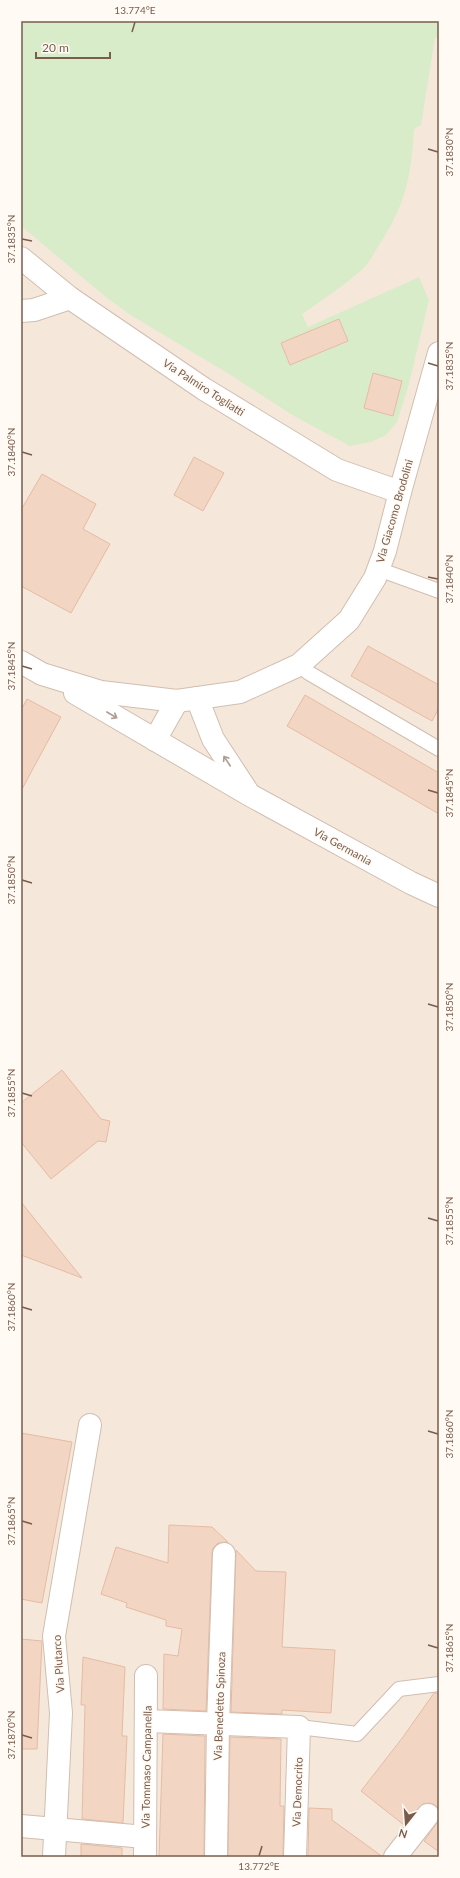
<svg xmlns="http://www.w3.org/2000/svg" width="460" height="1878" font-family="Lato,sans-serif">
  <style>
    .residential { fill: #f5e8da }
    .green { fill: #d8ecc9 }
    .building { fill: #f3d5c3; stroke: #e6bba3 }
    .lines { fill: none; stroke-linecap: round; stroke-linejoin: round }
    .lane-casing { stroke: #d1beb0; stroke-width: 16 }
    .street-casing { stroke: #d1beb0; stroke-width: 24 }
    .lane { stroke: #fff; stroke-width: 14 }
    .street { stroke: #fff; stroke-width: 22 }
    .oneway { stroke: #af9d94 }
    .ticks { fill: none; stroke: #7a5c4d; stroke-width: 1.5 }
    .labels { text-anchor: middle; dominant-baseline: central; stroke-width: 3; stroke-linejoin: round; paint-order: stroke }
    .street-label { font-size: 11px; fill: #7a5c4d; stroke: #fffaf3 }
    .neatline { fill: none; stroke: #7a5c4d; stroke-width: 1.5 }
    .ticks-label { font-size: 10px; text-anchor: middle; fill: #7a5c4d }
  </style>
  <rect width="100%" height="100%" fill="#fdf6ec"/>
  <rect class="residential" x="21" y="21" width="418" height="1836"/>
  <path class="green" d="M 21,21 L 439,21 L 439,38 L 435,38 L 421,125 L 414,129 C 411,177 406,204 379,245 C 375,252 370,261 364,268 C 345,285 324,299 302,314 L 308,327 L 419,277 L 429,300 L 409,384 L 397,422 L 386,435 L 371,442 L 350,446 L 294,416 L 229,374 L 129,314 L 107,298 L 21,226 Z"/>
  <g class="building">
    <polygon points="339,319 348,341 290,365 281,343"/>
    <polygon points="373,373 402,381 393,416 364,408"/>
    <polygon points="194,457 224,473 203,511 174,495"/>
    <polygon points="42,474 96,504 83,529 110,544 71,613 21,586 21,510"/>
    <polygon points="368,646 439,685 439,708 432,721 351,676"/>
    <polygon points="305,695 439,773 439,814 287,726"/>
    <polygon points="27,699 61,717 21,791 21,710"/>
    <polygon points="62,1070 101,1119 110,1121 106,1142 98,1141 51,1179 21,1142 21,1103"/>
    <polygon points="21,1202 53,1242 82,1278 21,1255"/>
    <polygon points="21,1433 72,1442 42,1603 21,1599"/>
    <polygon points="169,1525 212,1527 228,1542 218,1543 213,1548 212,1554 206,1711 163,1709 164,1654 178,1656 182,1629 166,1626 166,1620 126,1607 127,1603 101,1594 116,1547 168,1563"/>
    <polygon points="236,1550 256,1571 286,1572 282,1647 335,1650 331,1713 282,1710 282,1714 231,1712"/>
    <polygon points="21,1639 42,1641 37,1749 21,1749"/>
    <polygon points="83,1657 125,1667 122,1736 127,1736 123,1823 82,1819 85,1705 81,1705"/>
    <polygon points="434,1693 439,1693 439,1809 435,1805 430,1803 423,1804 404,1825 361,1791 403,1737"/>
    <polygon points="163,1734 205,1736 204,1857 159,1857"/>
    <polygon points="230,1737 281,1739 280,1806 284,1806 283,1857 228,1857"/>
    <polygon points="309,1808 332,1809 332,1820 383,1857 308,1857"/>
    <polygon points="439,1820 439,1852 424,1841"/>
    <polygon points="81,1844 122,1848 122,1857 81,1857"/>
  </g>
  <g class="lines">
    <g class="lane-casing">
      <g id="lane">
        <polyline points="378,569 439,591"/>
        <polyline points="299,665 309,673 439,749"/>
        <polyline points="299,1727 357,1734 399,1689 439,1684"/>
      </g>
    </g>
    <g class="street-casing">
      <g id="street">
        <polyline points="21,258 70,298 204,389 337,470 400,492"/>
        <polyline points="21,311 34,310 70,298"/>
        <polyline points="21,662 42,674 101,692 177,701 240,692 299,665 349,620 375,578 385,551 400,492 439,353"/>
        <polyline points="75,693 248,794 411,883 439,896"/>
        <polyline points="197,698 213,739 247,791"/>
        <polyline points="155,740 177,701"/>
        <polyline points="147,1721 299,1727 295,1857"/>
        <polyline points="21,1826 145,1837"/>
        <polyline points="54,1857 61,1713 54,1636 90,1425"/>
        <polyline points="145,1857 146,1676"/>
        <polyline points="216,1857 218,1724 224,1554"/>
        <polyline points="395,1857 428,1815"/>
      </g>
    </g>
    <use href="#lane" class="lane"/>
    <use href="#street" class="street"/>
  </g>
  <defs><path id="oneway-shaft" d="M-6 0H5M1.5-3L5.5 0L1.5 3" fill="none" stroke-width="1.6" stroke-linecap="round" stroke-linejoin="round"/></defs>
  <g class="oneway">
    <use href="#oneway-shaft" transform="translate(112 715) rotate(30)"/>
    <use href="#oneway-shaft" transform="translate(227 761) rotate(-123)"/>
  </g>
  <path class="ticks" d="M 132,32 L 135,22M 428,149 L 438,152M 22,239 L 32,241M 428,363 L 438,366M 22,452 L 32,455M 428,577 L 438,579M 22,666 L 32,669M 428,790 L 438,793M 22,880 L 32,883M 428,1004 L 438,1007M 22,1093 L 32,1096M 428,1218 L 438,1221M 22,1307 L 32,1310M 428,1431 L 438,1434M 22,1521 L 32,1524M 428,1645 L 438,1648M 22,1735 L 32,1738M 259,1856 L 262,1846"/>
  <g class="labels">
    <g class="street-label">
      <text transform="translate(204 387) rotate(33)">Via Palmiro Togliatti</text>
      <text transform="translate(394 511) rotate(-74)">Via Giacomo Brodolini</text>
      <text transform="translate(343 846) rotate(29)">Via Germania</text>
      <text transform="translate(58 1664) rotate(-94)">Via Plutarco</text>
      <text transform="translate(219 1706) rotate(-88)">Via Benedetto Spinoza</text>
      <text transform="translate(146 1767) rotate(-89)">Via Tommaso Campanella</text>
      <text transform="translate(297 1792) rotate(-88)">Via Democrito</text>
    </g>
  </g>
  <rect width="460" height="1878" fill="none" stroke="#fffaf3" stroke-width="44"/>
  <g transform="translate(406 1824) rotate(197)" stroke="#fffaf3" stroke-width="3" paint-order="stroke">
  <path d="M0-3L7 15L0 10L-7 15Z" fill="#7a5c4d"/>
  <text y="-6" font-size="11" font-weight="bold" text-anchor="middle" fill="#7a5c4d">N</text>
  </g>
  <path d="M36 52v6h74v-6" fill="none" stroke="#7a5c4d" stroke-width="2"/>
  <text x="42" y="52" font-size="12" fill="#7a5c4d" stroke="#fffaf3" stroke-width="3" paint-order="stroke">20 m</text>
  <rect x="22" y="22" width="416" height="1834" class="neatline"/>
  <g class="ticks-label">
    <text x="135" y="14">13.774°E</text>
    <text transform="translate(449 152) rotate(-90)" y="4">37.1830°N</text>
    <text transform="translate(11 239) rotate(-90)" y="4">37.1835°N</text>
    <text transform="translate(449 366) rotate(-90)" y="4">37.1835°N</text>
    <text transform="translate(11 452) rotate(-90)" y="4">37.1840°N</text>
    <text transform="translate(449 579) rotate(-90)" y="4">37.1840°N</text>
    <text transform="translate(11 666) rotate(-90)" y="4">37.1845°N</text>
    <text transform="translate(449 793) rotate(-90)" y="4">37.1845°N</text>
    <text transform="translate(11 880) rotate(-90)" y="4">37.1850°N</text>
    <text transform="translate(449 1007) rotate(-90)" y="4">37.1850°N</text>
    <text transform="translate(11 1093) rotate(-90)" y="4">37.1855°N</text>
    <text transform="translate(449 1221) rotate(-90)" y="4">37.1855°N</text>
    <text transform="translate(11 1307) rotate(-90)" y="4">37.1860°N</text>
    <text transform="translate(449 1434) rotate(-90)" y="4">37.1860°N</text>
    <text transform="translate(11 1521) rotate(-90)" y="4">37.1865°N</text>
    <text transform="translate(449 1648) rotate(-90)" y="4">37.1865°N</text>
    <text transform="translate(11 1735) rotate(-90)" y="4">37.1870°N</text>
    <text x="259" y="1870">13.772°E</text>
  </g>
</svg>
